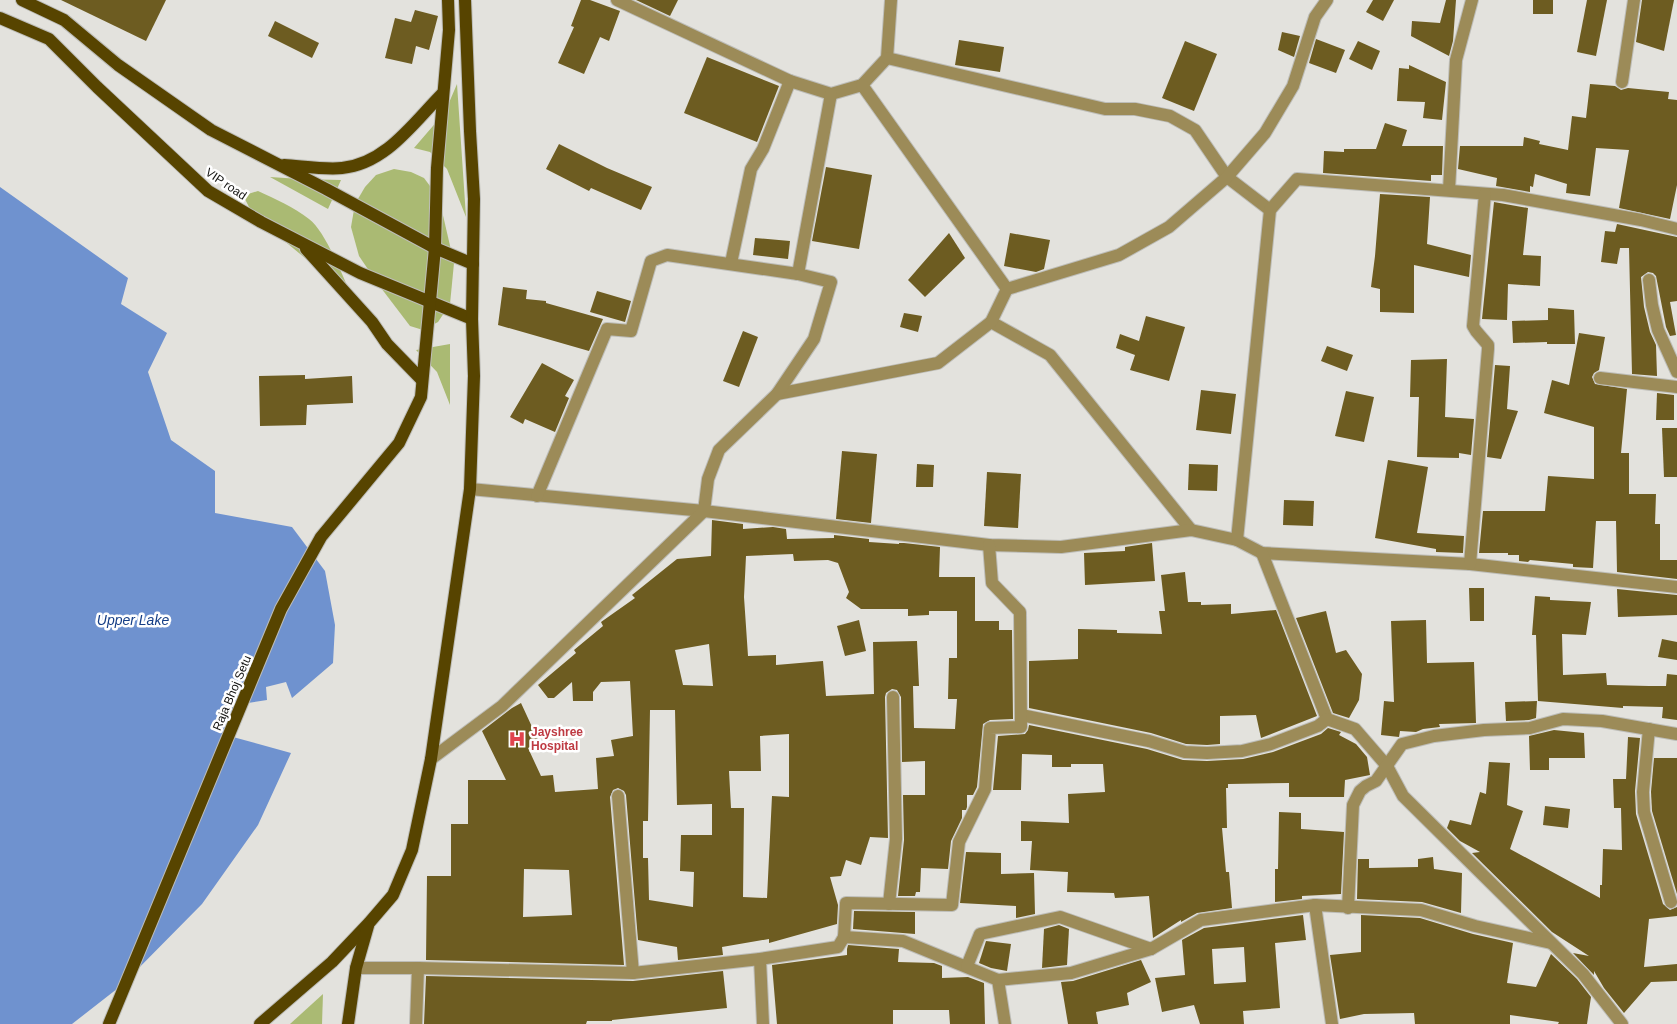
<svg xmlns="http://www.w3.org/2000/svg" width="1677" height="1024" font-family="Arial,sans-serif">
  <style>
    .green { fill: #aaba73 }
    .water { fill: #6f92cf }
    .building { fill: #6d5c21; fill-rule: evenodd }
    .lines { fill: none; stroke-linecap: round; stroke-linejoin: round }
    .minor-casing { stroke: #bdbdb8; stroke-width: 14 }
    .major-casing { stroke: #bdbdb8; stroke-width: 14 }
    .minor { stroke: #9c8b58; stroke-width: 12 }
    .major { stroke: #574400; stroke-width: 12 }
    .labels { text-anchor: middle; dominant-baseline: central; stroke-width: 5; stroke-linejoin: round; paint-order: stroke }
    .street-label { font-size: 12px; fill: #121210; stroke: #fff }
    .health-label { font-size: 12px; font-weight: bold; fill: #be3a42; stroke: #fff; text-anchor: start }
    .water-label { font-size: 14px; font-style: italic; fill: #153e86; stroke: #fff }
  </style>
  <rect width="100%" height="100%" fill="#e3e2dd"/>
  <g class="green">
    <polygon points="457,84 466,217 447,169 430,152 414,148 445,112"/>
    <polygon points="394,169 411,172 424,178 439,198 454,263 450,304 438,322 423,330 410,326 378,284 359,256 351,227 355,204 365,187 376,175"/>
    <polygon points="270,177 300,179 341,180 328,209"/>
    <path d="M 258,191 C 275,199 294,207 309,219 C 326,232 343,277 352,297 L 276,234 L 250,209 L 245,199 L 248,194 Z"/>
    <polygon points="450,344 450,405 437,372 416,350"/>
    <polygon points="323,994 322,1024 290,1024"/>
  </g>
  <polygon class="water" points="0,187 128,278 121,304 167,333 148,372 171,440 215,471 215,513 292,527 325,571 335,625 333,663 292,698 286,682 266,687 267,700 235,705 233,737 291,753 258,825 202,904 122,985 72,1024 0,1024"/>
  <g class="building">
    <polygon points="61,0 166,0 146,41"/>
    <polygon points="581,0 590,0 620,11 609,41 600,37 584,74 558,63 574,27 571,26"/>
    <polygon points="636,0 678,0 670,16"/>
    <polygon points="1373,0 1394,0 1383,21 1366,12"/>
    <polygon points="1446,0 1456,0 1453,41 1449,56 1411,36 1412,21 1440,23"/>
    <rect x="1533" y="0" width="20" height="14"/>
    <polygon points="1587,0 1607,0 1596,56 1577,52"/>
    <polygon points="1642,0 1674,0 1664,51 1636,42"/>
    <polygon points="415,10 438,16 429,50 416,46 412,64 385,58 395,18 411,22"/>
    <polygon points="275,21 319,43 312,58 268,36"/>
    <polygon points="1282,32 1300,36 1294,57 1278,50"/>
    <polygon points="1316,39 1345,50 1336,73 1309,63"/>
    <polygon points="959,40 1004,47 1000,72 955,65"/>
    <polygon points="1185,41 1217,54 1194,111 1162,98"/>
    <polygon points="1358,41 1380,51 1372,70 1349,59"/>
    <polygon points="707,57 779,86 757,142 684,113"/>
    <polygon points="1409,65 1446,82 1442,120 1423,118 1425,102 1397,101 1399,68 1409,69"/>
    <polygon points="1590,84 1615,86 1621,90 1628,88 1669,92 1668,99 1677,100 1677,185 1670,219 1619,208 1629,150 1596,148 1590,196 1566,193 1567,184 1535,174 1533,187 1530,186 1530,192 1496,186 1497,178 1458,169 1460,146 1523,146 1524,137 1540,141 1539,144 1568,150 1572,116 1586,118"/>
    <polygon points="1385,123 1407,130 1402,146 1443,146 1442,175 1431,175 1431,181 1323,173 1324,151 1344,152 1344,149 1376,149"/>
    <polygon points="559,144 607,168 652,187 641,210 591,188 589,191 546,169"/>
    <polygon points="826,167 872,175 859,249 812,241"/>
    <polygon points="1380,194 1430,197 1427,244 1471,255 1469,277 1414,265 1414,313 1380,312 1380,289 1371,287 1375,256"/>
    <polygon points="1494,202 1528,208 1523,255 1541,256 1540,286 1508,284 1507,320 1482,319"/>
    <polygon points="1617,224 1677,237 1677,301 1670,302 1676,335 1670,336 1666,327 1656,276 1653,273 1648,272 1641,277 1644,307 1650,332 1656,345 1657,376 1632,374 1629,248 1620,248 1617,264 1601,262 1605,231 1615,232"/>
    <polygon points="949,233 965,258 925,297 908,280"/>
    <polygon points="1010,233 1050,240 1044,269 1036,272 1004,266"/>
    <polygon points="755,238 790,241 788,259 753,255"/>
    <polygon points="503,287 527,290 526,299 546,301 546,303 603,319 589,351 498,325"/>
    <polygon points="597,291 631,301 625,322 590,312"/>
    <polygon points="1548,308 1574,310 1575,344 1547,344 1547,342 1513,343 1512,321 1548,320"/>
    <polygon points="904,313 922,316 918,332 900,327"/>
    <polygon points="1146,316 1185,327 1169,381 1130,370 1135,355 1116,348 1120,334 1139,341"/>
    <polygon points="743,331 758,337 739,387 723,381"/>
    <polygon points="1579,333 1605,337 1599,370 1594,373 1592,377 1595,384 1627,389 1621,453 1629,453 1629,494 1656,494 1655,524 1660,524 1660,560 1677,560 1677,579 1617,572 1616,521 1596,521 1593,568 1573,567 1573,564 1530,560 1528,562 1519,561 1519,555 1508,555 1508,553 1479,553 1483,511 1545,511 1548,476 1594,479 1594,427 1544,413 1552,380 1569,385"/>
    <polygon points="1327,346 1353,355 1347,371 1321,361"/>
    <polygon points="1447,359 1445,417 1474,419 1471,455 1459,453 1459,458 1417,457 1419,397 1410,397 1411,360"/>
    <polygon points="542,363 574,380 565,396 569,398 555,432 525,419 523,424 510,417"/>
    <polygon points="1495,365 1510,366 1507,409 1518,411 1501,459 1487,457"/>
    <polygon points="305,375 305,379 352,376 353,403 307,405 306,425 260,426 259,376"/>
    <polygon points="1201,390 1236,394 1231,434 1196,430"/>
    <polygon points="1346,391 1374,397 1364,442 1335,436"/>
    <polygon points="1657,393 1674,395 1674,420 1656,420"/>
    <polygon points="1662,428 1677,428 1677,477 1664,477"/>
    <polygon points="842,451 877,454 871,523 836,519"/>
    <polygon points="1388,460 1428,467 1417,533 1464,536 1463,553 1436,552 1436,549 1375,538"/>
    <polygon points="917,464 934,465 933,487 916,487"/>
    <polygon points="1189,464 1218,465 1217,491 1188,490"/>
    <polygon points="987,472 1021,474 1018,528 984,526"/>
    <polygon points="1284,500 1314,501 1313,526 1283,525"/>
    <path d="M 712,520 L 743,524 L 743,529 L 773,527 L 786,529 L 787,539 L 834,538 L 834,535 L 869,539 L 869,542 L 899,544 L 899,543 L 904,543 L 940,547 L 939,577 L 975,577 L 975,621 L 999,621 L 999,630 L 1012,630 L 1013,719 L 990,720 L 983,724 L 977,787 L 973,795 L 967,795 L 967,807 L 966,810 L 962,810 L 962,818 L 951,841 L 948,869 L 921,868 L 920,892 L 916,892 L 915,896 L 898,896 L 904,840 L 903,795 L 925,795 L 925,761 L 902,762 L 901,697 L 897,690 L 892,689 L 886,693 L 885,697 L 888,838 L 870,837 L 861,865 L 846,860 L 841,876 L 830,877 L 838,905 L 837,924 L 769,943 L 769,939 L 722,947 L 723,955 L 678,960 L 677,947 L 638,940 L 626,795 L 624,791 L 618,788 L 613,790 L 610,797 L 624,965 L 426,960 L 427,876 L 451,876 L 451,824 L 468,824 L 468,780 L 506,780 L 482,731 L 512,708 L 521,703 L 539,742 L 528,748 L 541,776 L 553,775 L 555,792 L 598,789 L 596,758 L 614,756 L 611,740 L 633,736 L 630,681 L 601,682 L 593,692 L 593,701 L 573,701 L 572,682 L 554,698 L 548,698 L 538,685 L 576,653 L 574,650 L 603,626 L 601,622 L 635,598 L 632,595 L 677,559 L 711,556 ZM 793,554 L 794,561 L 828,560 L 838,563 L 849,592 L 846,598 L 861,609 L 908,609 L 908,616 L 929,615 L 929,611 L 957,611 L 957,658 L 949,658 L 948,699 L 957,699 L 955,729 L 914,728 L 913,686 L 919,686 L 917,641 L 873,642 L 874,694 L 826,696 L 823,661 L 776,665 L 776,655 L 748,656 L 744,597 L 746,556 ZM 709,644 L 713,686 L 683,685 L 675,650 ZM 650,710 L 675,710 L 677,805 L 712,804 L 712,835 L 681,835 L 680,871 L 694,872 L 693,907 L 649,900 L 648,858 L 643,858 L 643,821 L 648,821 ZM 789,734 L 789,797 L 772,796 L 767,898 L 743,897 L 744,808 L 731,808 L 729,771 L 761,771 L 760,736 ZM 524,869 L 569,870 L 572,915 L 523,917 Z"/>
    <polygon points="1152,543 1155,581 1085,585 1084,553 1125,551 1125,547"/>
    <polygon points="1185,572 1188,602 1201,602 1201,605 1231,604 1231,614 1276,610 1317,716 1261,738 1256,715 1220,716 1220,744 1207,745 1186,744 1151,733 1029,708 1029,661 1078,659 1078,629 1117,630 1117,633 1162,634 1159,611 1165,611 1161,575"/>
    <polygon points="1469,588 1484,588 1484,621 1470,621"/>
    <polygon points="1617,589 1677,595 1677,615 1618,617"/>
    <polygon points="1535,596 1550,597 1550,600 1591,602 1586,635 1562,634 1563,675 1606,673 1607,685 1649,686 1666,686 1667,674 1677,675 1677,720 1662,718 1663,707 1623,706 1623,708 1538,701 1536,635 1532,635"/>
    <polygon points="1326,611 1336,653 1346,650 1362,674 1359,700 1349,718 1333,713 1296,618"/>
    <polygon points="859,620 866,651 845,656 837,626"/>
    <polygon points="1426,620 1427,663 1474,662 1476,723 1439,724 1440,727 1423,729 1416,732 1400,731 1399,737 1381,735 1384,701 1394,702 1391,621"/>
    <polygon points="1662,639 1677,642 1677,660 1658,657"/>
    <polygon points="1537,701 1536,718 1529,720 1506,721 1505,702"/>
    <polygon points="1029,725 1147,749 1183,760 1207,761 1243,759 1273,752 1321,734 1328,728 1341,732 1339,735 1356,744 1367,757 1370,775 1345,780 1344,797 1289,797 1289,783 1228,784 1228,788 1226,788 1227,828 1222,828 1226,872 1229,872 1232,908 1197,913 1181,922 1181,920 1153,938 1149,896 1115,898 1114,893 1067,892 1068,872 1030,870 1032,841 1021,841 1021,821 1069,823 1068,794 1105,792 1103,764 1071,764 1071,767 1052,767 1052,755 1022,754 1021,790 993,790 998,736 1025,734 1028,730"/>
    <polygon points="1554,730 1584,733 1585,758 1549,758 1549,770 1530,770 1529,736"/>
    <polygon points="1628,737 1640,738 1635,791 1636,814 1663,904 1670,910 1677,907 1677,916 1649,919 1644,967 1677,964 1677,981 1651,982 1624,1013 1604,988 1594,971 1594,975 1573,953 1589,956 1552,932 1472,853 1480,852 1460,841 1447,828 1450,820 1471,825 1480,792 1486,794 1489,762 1510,763 1507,805 1523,811 1510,849 1600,898 1600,885 1602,885 1603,849 1622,850 1621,808 1614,808 1613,779 1626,779"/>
    <polygon points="1654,758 1677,758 1677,894 1652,811 1651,792"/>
    <polygon points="1545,806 1570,809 1568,828 1543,825"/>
    <polygon points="1279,812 1301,813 1301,829 1344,832 1341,894 1302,896 1302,899 1275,902 1275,869 1278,869"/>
    <polygon points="966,852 1001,853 1001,874 1034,873 1035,914 1016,918 1016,906 960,903"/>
    <polygon points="1433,857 1434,869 1462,873 1461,913 1422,902 1357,899 1358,859 1369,859 1369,868 1418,867 1418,859"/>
    <polygon points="854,911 915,912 915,934 853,929"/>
    <path d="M 1303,915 L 1306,940 L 1275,943 L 1280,1008 L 1243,1011 L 1244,1024 L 1200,1024 L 1194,1005 L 1162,1012 L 1155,978 L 1185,975 L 1182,940 L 1204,928 ZM 1244,947 L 1246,982 L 1214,984 L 1212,949 Z"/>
    <polygon points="1361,915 1420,918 1473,934 1513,943 1507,983 1536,987 1551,954 1577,979 1591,997 1587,1024 1558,1024 1559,1022 1510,1015 1510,1024 1415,1024 1414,1013 1364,1014 1340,1019 1330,955 1361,952"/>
    <polygon points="1059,925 1069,929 1067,965 1042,968 1044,929"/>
    <polygon points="986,941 1011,944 1007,971 991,968 979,963"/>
    <polygon points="848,945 899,949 898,962 934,963 942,966 942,978 968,977 984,983 985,1024 950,1024 949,1010 893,1010 893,1024 777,1024 772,965 847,955 847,949"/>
    <polygon points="1141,960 1151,982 1127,993 1129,1005 1096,1012 1098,1024 1068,1024 1061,982 1073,981"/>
    <polygon points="723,971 727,1008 612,1020 612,1021 587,1021 586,1024 424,1024 426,976 633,981"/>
  </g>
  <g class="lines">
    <g class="minor-casing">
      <g id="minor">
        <polyline points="617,0 790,81 831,94 862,85 887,58 891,0"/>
        <polyline points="887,58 1105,109 1135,109 1170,116 1195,130 1227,177 1270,210"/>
        <polyline points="1622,82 1634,0"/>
        <polyline points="862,85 1007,289"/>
        <polyline points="1449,190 1456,60 1472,0"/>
        <polyline points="731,263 751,169 763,149 790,81"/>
        <polyline points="798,274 831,94"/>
        <polyline points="1649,280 1652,305 1658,330 1677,372"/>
        <polyline points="991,322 1050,355 1191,530"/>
        <polyline points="1600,378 1677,387"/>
        <polyline points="777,394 938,363 991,322 1007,289 1119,255 1169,227 1227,177 1265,133 1293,86 1315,17 1327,0"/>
        <polyline points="470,489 704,511 989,545 1061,547 1191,530 1237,540 1262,553 1470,564 1677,587"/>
        <polyline points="1237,540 1270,210 1297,179 1503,195 1641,220 1677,229"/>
        <polyline points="1262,553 1327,719 1355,729 1387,766 1403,796 1583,974 1622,1024"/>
        <polyline points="1470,564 1488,349 1488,345 1476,331 1473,326 1485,194"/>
        <polyline points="1021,715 1149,741 1185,752 1207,753 1242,751 1271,744 1318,726 1327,719"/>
        <polyline points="1649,729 1643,792 1644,812 1671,902"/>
        <polyline points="431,759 502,706 704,511 708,479 719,450 777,394 814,339 831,282 798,274 667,255 651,261 631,331 607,329 537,496"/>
        <polyline points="618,796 633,973"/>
        <polyline points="889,904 896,839 893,697"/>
        <polyline points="1315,905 1332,1024"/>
        <polyline points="1348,908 1353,805 1360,791 1366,786 1376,781 1402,744 1434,736 1484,730 1530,728 1563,719 1602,721 1677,734"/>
        <polyline points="844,937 903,941 998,980 1005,1024"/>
        <polyline points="760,959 763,1024"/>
        <polyline points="967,966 980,934 1060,917 1151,949"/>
        <polyline points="356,968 418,968 633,973 760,959 838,947 844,937 846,903 952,905 959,842 985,789 990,728 1021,727 1020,612 992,583 989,545"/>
        <polyline points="998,980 1071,973 1151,949 1201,920 1315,905 1421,910 1475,926 1551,943"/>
        <polyline points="416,1024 418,968"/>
      </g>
    </g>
    <g class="major-casing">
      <g id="major">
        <polyline points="22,0 64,20 118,65 211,130 326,189 435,248 473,264"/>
        <polyline points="0,18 49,39 97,87 208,191 261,222 360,273 472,319"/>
        <path d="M 284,165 C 301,166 326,170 342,168 C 386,164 414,122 443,93"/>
        <polyline points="306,249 372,322 387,344 422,380"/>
        <polyline points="109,1024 281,609 321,537 399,443 421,397 435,248 437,168 449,30 448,0"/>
        <polyline points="260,1024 332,962 369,923 393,895 412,850 431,759 470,489 474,376 472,319 474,199 470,131 465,0"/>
        <polyline points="348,1024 356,968 368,926"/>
      </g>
    </g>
    <use href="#minor" class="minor"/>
    <use href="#major" class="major"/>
  </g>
  <defs>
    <g id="hospital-bare" transform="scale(1.35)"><path d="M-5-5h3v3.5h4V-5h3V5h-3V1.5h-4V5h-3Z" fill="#e0444e" stroke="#fff" stroke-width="2.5" paint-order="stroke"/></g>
  </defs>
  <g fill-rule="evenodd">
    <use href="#hospital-bare" x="517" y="739"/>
  </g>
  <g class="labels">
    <g class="street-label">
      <text transform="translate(226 184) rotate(34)">VIP road</text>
      <text transform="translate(232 693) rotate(-67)">Raja Bhoj Setu</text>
    </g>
    <g class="health-label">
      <text x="531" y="732">Jayshree<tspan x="531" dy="14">Hospital</tspan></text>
    </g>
    <g class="water-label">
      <text x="133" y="620">Upper Lake</text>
    </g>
  </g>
</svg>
